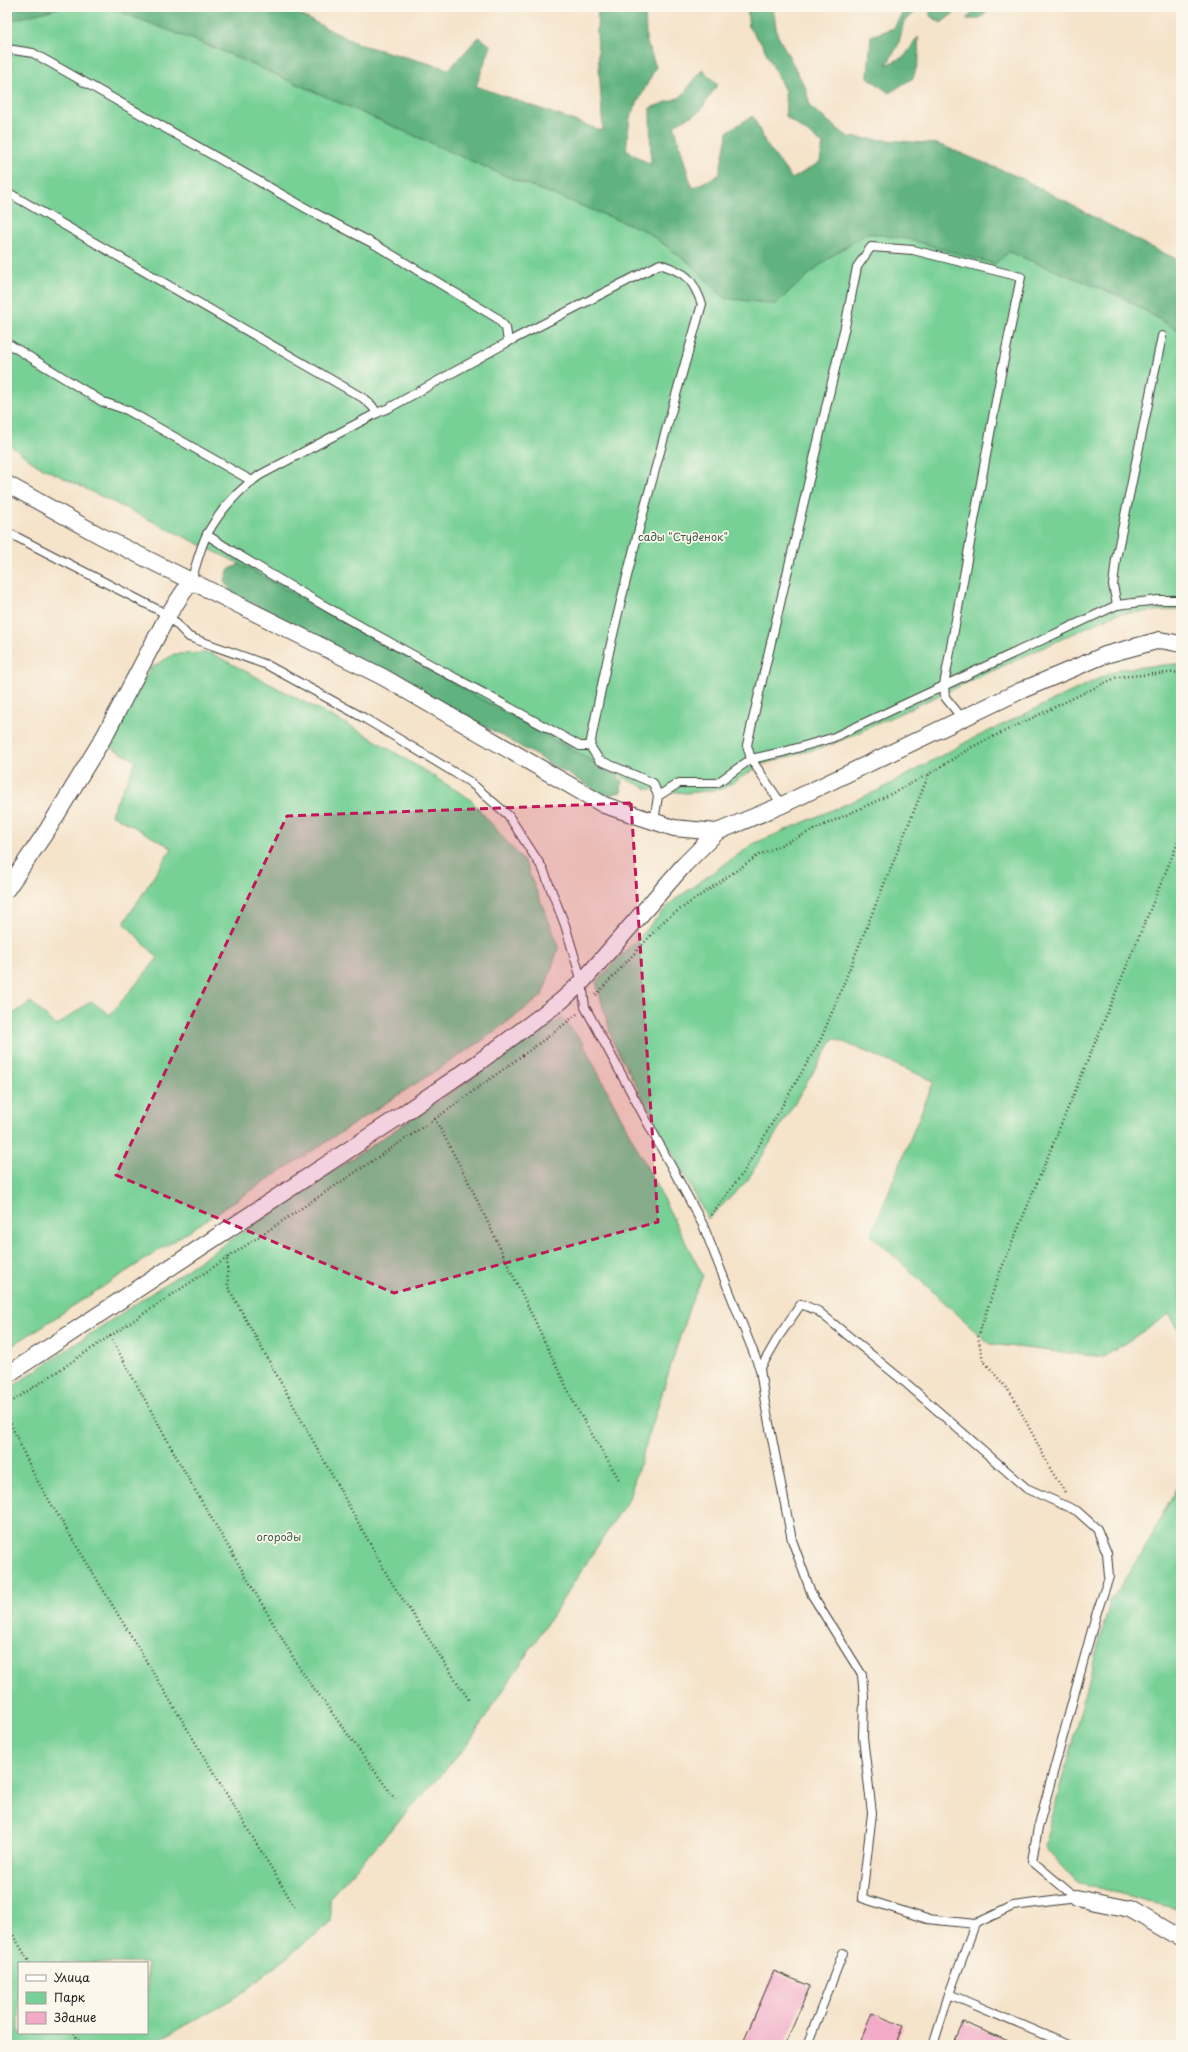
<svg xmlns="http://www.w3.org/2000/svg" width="1188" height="2052" font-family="'Playpen Sans',sans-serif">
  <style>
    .green { fill: #77d096; stroke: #4a7659; fill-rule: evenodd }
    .forest { fill: #61b27f; stroke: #3e674e }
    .building { fill: #f2aac7 }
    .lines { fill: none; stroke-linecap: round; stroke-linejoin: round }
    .lane-casing { stroke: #3d3a36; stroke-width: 10 }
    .street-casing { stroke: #3d3a36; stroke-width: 18 }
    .path { stroke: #3d3a36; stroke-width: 2.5; stroke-dasharray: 1 3; stroke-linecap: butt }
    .lane { stroke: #fff; stroke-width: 8 }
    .street { stroke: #fff; stroke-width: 16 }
    .marked { fill: #c2185b; fill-opacity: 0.2; stroke: #c2185b; stroke-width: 3; stroke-dasharray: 8 5; stroke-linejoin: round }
    .labels { text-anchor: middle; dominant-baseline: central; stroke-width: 3.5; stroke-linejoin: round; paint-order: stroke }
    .park-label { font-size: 11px; fill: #3c5b47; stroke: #fbf7ec }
  </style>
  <rect width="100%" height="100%" fill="#fbf7ec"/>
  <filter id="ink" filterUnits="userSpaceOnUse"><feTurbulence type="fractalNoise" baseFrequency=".025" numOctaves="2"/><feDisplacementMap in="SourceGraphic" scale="8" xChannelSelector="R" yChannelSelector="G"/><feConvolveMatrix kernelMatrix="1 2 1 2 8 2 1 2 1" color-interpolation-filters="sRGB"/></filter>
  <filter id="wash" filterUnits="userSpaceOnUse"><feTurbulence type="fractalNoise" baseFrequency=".012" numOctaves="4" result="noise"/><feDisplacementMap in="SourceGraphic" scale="16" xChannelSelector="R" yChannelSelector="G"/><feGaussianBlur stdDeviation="0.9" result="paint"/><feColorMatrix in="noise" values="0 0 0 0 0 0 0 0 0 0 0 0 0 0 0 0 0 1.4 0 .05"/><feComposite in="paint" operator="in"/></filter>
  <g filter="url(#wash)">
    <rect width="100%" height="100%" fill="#f5e3ca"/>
    <g class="green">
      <polygon points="63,7 108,7 220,50 508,177 644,230 688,262 725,298 775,304 827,259 867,233 1009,252 1122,297 1181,332 1181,609 1116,614 833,744 763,764 722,789 687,793 648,789 615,774 240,564 37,465 7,443 7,24 11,20"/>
      <polygon points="211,653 365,734 470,799 525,863 559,946 542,996 483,1040 7,1349 7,1018 31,1002 56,1026 91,1001 110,1015 158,958 124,923 172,848 111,814 136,761 107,745 150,669 174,654"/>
      <polygon points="1174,664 1181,665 1181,1332 1169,1314 1104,1357 990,1344 871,1235 934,1081 834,1038 747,1181 708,1219 613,1042 596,982 673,901 753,844 879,790 968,741 1119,669"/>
      <path d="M 562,1018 L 581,1040 L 703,1276 L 690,1305 L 629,1498 L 466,1747 L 329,1898 L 331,1922 L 238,1996 L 149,2045 L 7,2045 L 7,1390 ZM 19,1963 L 147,1963 L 147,2033 L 19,2033 Z"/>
      <polygon points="1181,1484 1181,1910 1077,1882 1044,1846 1110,1602 1142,1554 1178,1485"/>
    </g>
    <g class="forest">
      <polygon points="7,7 63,7 11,20 7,24"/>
      <polygon points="108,7 285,7 358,44 449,69 479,37 491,46 476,86 603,131 597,33 598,7 645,7 646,40 656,67 630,117 626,150 651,165 650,108 681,97 702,70 718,84 700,111 674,125 692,188 719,175 728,131 753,116 766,144 792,179 820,162 823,144 786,117 785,91 762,44 749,28 747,7 773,7 777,34 806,89 810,107 848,137 938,144 1021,178 1148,246 1181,261 1181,332 1122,297 1009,252 995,264 907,239 867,233 827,259 775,304 725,298 688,262 644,230 508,177 220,50"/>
      <polygon points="905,7 922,7 904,21 898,46 886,65 905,56 918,37 919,60 913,78 889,93 868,77 871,36 894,28"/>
      <polygon points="930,7 960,7 958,10 941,23 930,16"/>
      <polygon points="978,7 992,7 980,19 966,19"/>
      <polygon points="240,564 615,774 622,781 621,792 606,796 497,733 231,592 225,581 228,570"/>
    </g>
    <g id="blocks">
      <g class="building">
        <polygon points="774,1971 810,1986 785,2045 742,2045"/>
        <polygon points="872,2013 903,2026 895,2045 859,2045"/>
        <polygon points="963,2022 1018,2045 953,2045"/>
      </g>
    </g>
  </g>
  <g filter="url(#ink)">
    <use href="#blocks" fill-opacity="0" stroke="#3d3a36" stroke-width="1"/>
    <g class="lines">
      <g class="lane-casing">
        <g id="lane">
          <polyline points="7,49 33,53 311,211 374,244 497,318 506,328 508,342"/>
          <polyline points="7,192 363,398 372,406 377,413"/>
          <polyline points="7,343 103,402 127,410 252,481"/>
          <polyline points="7,532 168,615 189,637 267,665 364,718 470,782 508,815 543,869 565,925 582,982 585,1007 703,1225 760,1369 765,1403 792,1540 812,1595 862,1675 864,1697 863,1737 872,1813 862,1898 927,1919 975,1924"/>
          <path d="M 207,535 C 327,612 456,677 580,746 L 590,746"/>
          <path d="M 191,581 C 196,566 200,548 207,534 C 220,511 238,490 260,475 L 377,413 L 389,408 L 508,342 L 660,264 C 686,273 692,277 702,304 C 660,450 617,597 590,746 L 599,760 L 653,783 L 658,796 L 654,822"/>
          <polyline points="1117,605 1113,585 1116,559 1162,336"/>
          <polyline points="658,796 679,783 717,783 751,759 747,745 846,322 857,267 871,247 913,250 1021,277 1000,379 944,685 945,697 962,718"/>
          <polyline points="782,805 751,759 783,752 832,738 1117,605 1158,600 1181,600"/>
          <polyline points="760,1369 779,1336 801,1304 818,1311 907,1384 1026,1488 1077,1511 1097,1529 1107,1553 1109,1577 1096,1615 1038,1828 1032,1861 1076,1898"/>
          <polyline points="949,1994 1068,2045"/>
          <polyline points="807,2045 843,1953"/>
          <polyline points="933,2045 949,1994 975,1924 1013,1906 1076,1898"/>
        </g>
      </g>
      <g class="street-casing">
        <g id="street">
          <polyline points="7,484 99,535 383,677 604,805 674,828 717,832 782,805 1020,691 1105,655 1160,640 1181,644"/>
          <polyline points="7,889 48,829 105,735 168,615 191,581"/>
          <polyline points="7,1375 394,1120 479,1062 561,1001 582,982 684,865 717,832"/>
          <polyline points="1076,1898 1130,1909 1181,1939"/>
        </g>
      </g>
      <g class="path">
        <polyline points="596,995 666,919 759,855 881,799 929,774"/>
        <polyline points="577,1014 556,1031 435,1119 467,1179 577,1409 620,1481"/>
        <polyline points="435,1119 227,1258 228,1287 390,1580 469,1700"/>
        <polyline points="711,1215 743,1173 821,1039 929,774 972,747 1117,677 1181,672"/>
        <polyline points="110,1336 188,1478 300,1669 395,1799"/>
        <polyline points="7,1405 227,1258"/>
        <polyline points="7,1416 35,1477 296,1909"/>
        <polyline points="1065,1492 1052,1472 1013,1396 983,1360 978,1337 998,1277 1181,835"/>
        <polyline points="7,1925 30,1963"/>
        <polyline points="74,2033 81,2045"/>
      </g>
      <use href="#lane" class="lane"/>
      <use href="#street" class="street"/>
    </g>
  </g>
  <path class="marked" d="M 631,803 L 658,1222 L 394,1293 L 116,1175 L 287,816 Z"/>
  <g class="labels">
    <g class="park-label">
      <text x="683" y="536">сады "Студенок"</text>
      <text x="279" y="1536">огороды</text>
    </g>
  </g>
  <rect width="1188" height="2052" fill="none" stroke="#fbf7ec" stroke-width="24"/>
  <rect x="18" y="1962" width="130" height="72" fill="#fbf7ec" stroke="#a29f99"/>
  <rect x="26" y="1975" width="20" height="6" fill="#ffffff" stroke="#a29f99"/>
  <text x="54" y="1982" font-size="12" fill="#1c1c1c">Улица</text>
  <rect x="26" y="1992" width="20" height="12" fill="#77d096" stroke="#a29f99"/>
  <text x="54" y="2002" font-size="12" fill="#1c1c1c">Парк</text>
  <rect x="26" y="2012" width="20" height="12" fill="#f2aac7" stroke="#a29f99"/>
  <text x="54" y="2022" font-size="12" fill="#1c1c1c">Здание</text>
</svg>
